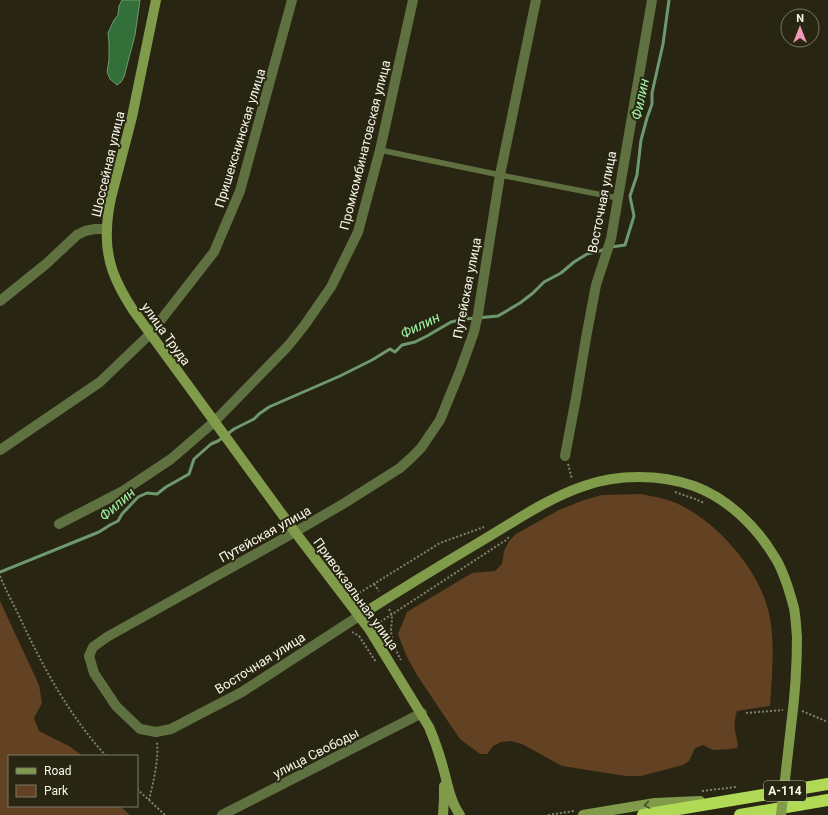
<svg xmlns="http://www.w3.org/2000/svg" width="828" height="815" font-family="Roboto,sans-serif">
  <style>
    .green { fill: #634123 }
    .water { fill: #337039; stroke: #6e986e }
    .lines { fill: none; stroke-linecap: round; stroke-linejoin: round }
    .stream { stroke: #6e986e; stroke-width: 3 }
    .path { stroke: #828170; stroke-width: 2; stroke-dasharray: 2 2; stroke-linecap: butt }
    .lane { stroke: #5f7140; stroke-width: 5.5 }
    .street { stroke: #5f7140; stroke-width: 10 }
    .secondary { stroke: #809b4a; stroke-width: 10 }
    .highway { stroke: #b0da56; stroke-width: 12 }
    .secondary-bridge { stroke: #809b4a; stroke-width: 10 }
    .oneway { stroke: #474f26 }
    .labels { text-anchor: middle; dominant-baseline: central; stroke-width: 4; stroke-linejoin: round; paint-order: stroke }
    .shield { fill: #282612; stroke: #b8b8a8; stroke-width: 1 }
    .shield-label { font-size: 12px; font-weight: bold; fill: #f6f6e9 }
    .street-label { font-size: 13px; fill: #f6f6e9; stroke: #282612 }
    .water-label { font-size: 14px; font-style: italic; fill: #9df2a3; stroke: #282612 }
  </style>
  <rect width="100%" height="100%" fill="#282612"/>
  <g class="green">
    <path d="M 641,494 C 655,497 670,499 682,506 C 718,524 756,567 767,606 C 776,635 772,675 770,706 L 749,709 L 737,711 C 735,718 734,724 735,731 C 736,738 739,742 737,748 L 730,749 L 713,750 L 703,745 L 695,748 L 689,761 L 683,765 L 641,776 L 626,776 L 562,766 L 522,744 L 511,741 L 501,742 L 493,746 L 487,754 L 480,754 L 460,739 L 449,723 L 417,675 L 406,655 L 398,634 L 407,612 L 472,573 L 495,571 L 502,564 L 504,551 L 509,541 L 516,534 L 559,510 L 584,500 L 602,495 Z"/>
    <polygon points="0,601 39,685 42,703 34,718 39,731 69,746 83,756 9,756 9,806 120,806 130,815 0,815"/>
  </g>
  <polygon class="water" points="122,0 140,0 135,35 124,77 121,82 117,85 110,79 107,72 109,60 109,43 108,33 114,20 118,15 119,6"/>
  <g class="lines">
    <g class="stream">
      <polyline points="611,247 625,245 634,216 630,196 637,175 641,140 647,118 652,104 652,93 663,44 669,0"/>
      <polyline points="0,572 99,532 110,525 118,521 122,514 138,497 147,493 157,494 166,487 189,474 194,459 211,444 218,441 234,429 254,419 259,414 269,407 340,376 372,360 390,349 395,352 402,345 415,342 427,336 451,322 465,319 498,316 520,303 533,293 544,282 561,273 574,262 587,254 600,251 606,248"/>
    </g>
    <g class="path">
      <polyline points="568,464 572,479"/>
      <polyline points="675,492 695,499 704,503"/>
      <path d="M 0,576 C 6,591 14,605 21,620 C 44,669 69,715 106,756"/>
      <polyline points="374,584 379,591"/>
      <polyline points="356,595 440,543 484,527"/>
      <path d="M 389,609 C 394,617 391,623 391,631 C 392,641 396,651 401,660"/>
      <polyline points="377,624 506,540 510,536"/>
      <polyline points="352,632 359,636 376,662"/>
      <polyline points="802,711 828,722"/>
      <polyline points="746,713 783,710"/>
      <polyline points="137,789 165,815"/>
      <polyline points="702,791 736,787"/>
      <path d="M 149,800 C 153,783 159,760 157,742"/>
      <polyline points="548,815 574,811"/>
    </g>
    <polyline class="lane" points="380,150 500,175 618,198"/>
    <g class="street">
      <polyline points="0,301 46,264 77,235 85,231 95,229 107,229"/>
      <polyline points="0,450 100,382 150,334 214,252 240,191 292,0"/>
      <polyline points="565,456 576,398 586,338 596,285 611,239 652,0"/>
      <polyline points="59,524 123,491 171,459 214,422 288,346 304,326 331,287 358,232 380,150 413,0"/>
      <polyline points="359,616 242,692 171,729 156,732 140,729 116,706 94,673 89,656 93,647 107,637 295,532 343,504 400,468 411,458 421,448 440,420 460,371 474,332 478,314 500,175 536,0"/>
      <polyline points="222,815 422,713"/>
    </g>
    <g class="secondary">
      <path d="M 156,0 L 132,117 L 111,198 C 109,208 107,218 107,229 C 105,260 116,284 133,310 L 295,532 L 369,629 L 429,727 C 435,741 440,756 444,771 C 448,786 451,803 460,815"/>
      <path d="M 359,616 C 400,590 441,565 483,540 C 515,521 548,498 584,486 C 617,474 660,474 694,486 C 727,498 756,526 774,556 C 783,569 790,593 794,608 C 796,618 796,628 797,637 C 797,667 795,696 791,726"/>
      <polyline points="443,815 444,800 444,786"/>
      <polyline points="583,815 655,803 700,801"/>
    </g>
    <g class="highway">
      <polyline points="643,815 828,784"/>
      <polyline points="740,815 828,800"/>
    </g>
    <polyline class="secondary-bridge" points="781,815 791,726"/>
  </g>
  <defs><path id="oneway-chevron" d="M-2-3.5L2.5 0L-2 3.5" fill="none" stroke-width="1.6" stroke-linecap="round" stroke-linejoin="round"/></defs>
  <use class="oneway" href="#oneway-chevron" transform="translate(647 805) rotate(171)"/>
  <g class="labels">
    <rect class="shield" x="764" y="781" width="42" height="20" rx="3"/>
    <g class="shield-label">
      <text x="785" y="791">А-114</text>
    </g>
    <g class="street-label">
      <text transform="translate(240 138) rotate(-73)">Пришекснинская улица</text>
      <text transform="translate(365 145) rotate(-76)">Промкомбинатовская улица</text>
      <text transform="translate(108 164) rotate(-77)">Шоссейная улица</text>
      <text transform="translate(602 202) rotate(-79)">Восточная улица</text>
      <text transform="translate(467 288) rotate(-79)">Путейская улица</text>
      <text transform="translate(166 334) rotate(54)">улица Труда</text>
      <text transform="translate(265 534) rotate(-29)">Путейская улица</text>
      <text transform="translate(356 594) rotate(54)">Привокзальная улица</text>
      <text transform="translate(260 663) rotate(-32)">Восточная улица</text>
      <text transform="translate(316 753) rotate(-27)">улица Свободы</text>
    </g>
    <g class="water-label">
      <text transform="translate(640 99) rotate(-78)">Филин</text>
      <text transform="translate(420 325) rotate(-26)">Филин</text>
      <text transform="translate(117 504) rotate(-41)">Филин</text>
    </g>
  </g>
  <rect x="8" y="755" width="130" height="52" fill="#282612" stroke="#7a7968"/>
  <rect x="16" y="768" width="20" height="6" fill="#809b4a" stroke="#7a7968"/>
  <text x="44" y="775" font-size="12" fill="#f6f6e9">Road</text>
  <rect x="16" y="785" width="20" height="12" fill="#634123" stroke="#7a7968"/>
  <text x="44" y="795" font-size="12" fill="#f6f6e9">Park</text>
  <g transform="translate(800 28)"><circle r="19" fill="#282612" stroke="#7a7968"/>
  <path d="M0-3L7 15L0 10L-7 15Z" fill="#f09ab7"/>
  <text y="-6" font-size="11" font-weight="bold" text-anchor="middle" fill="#f6f6e9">N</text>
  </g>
</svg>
